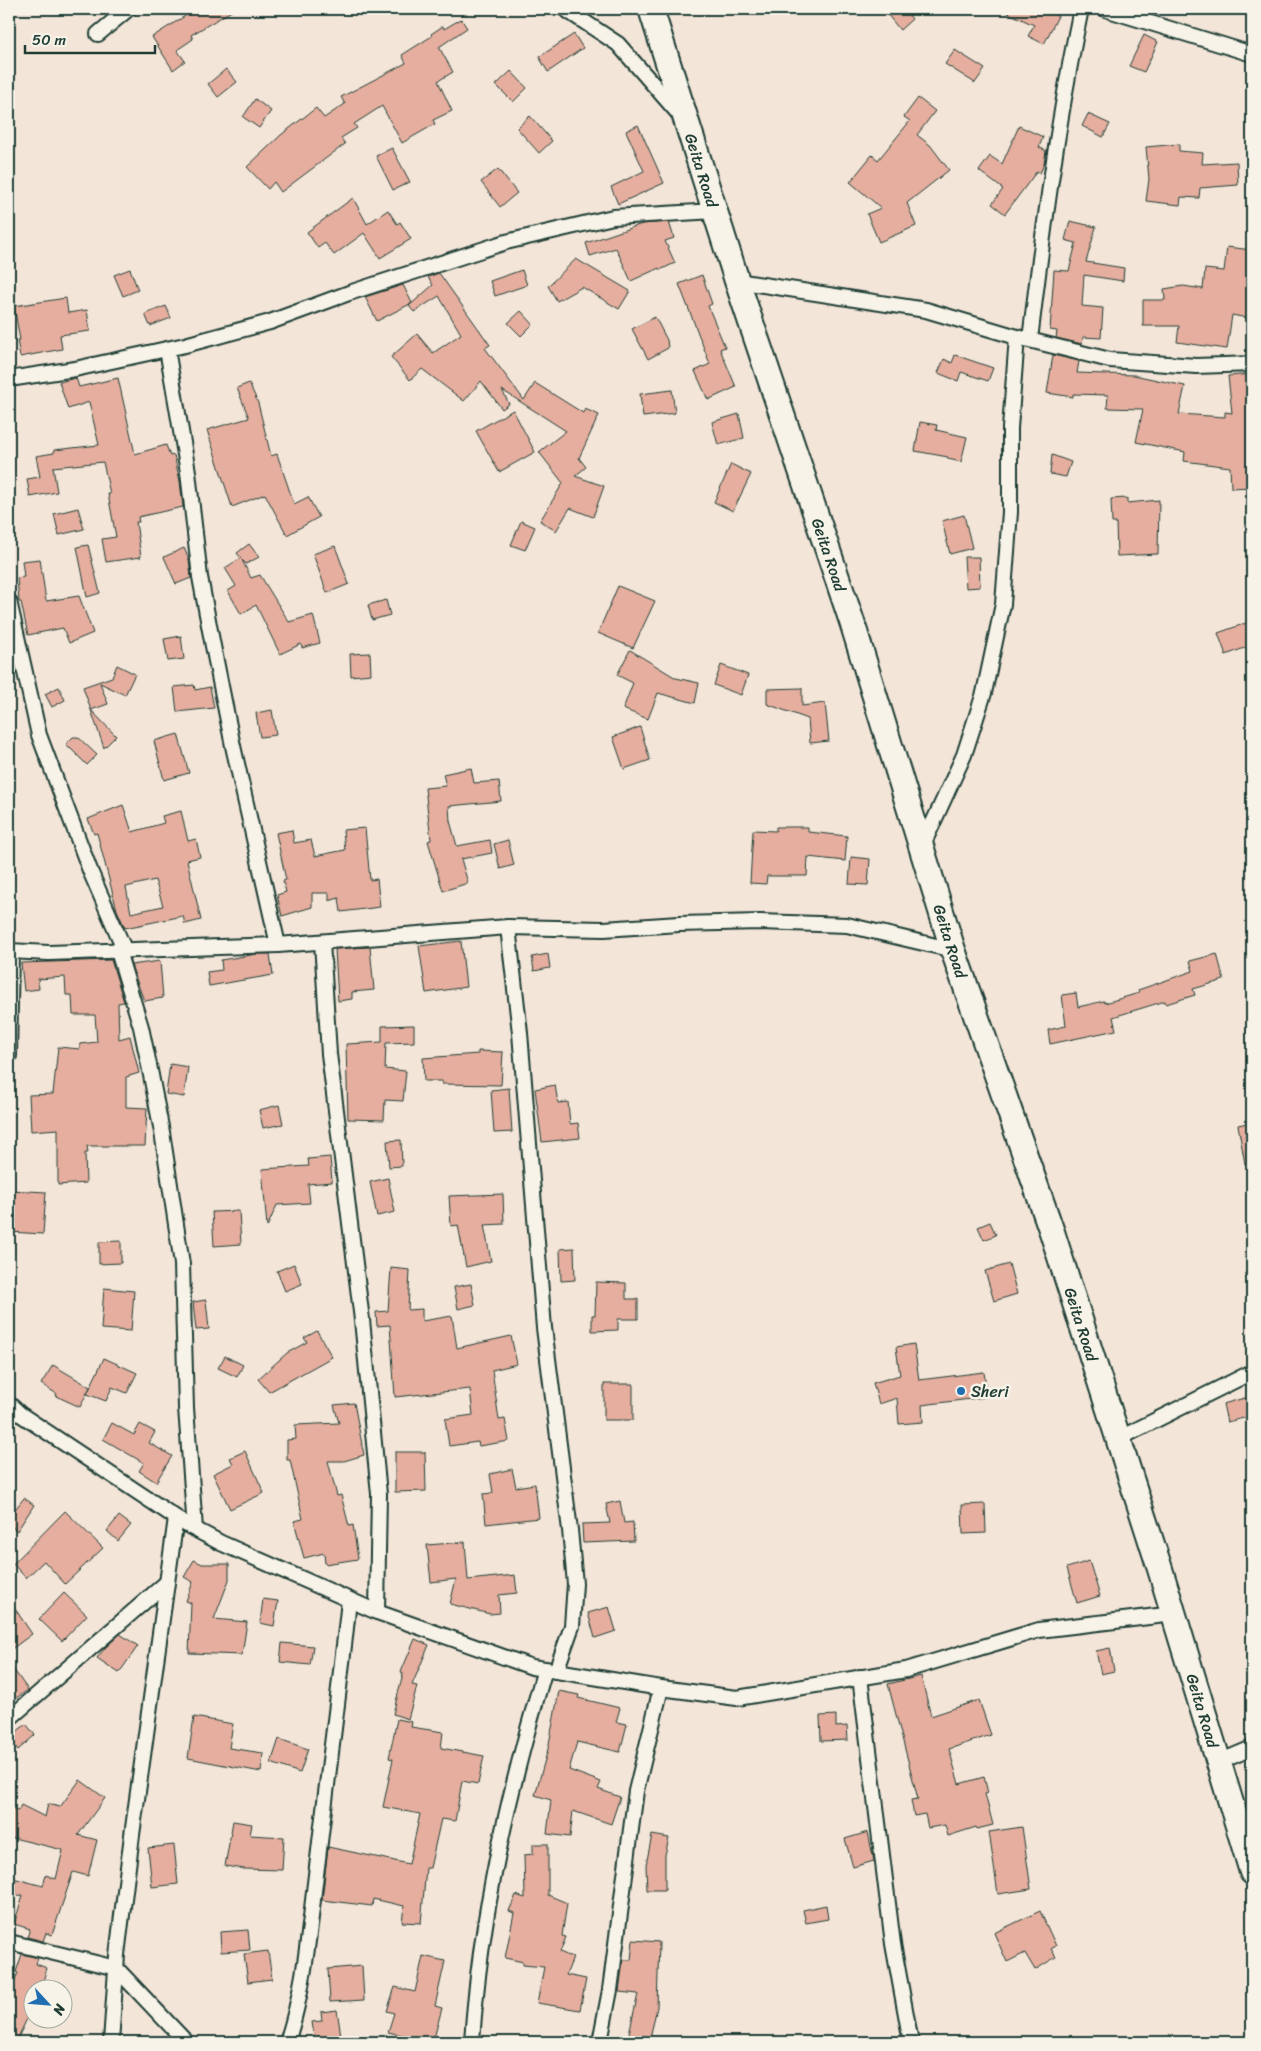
<svg xmlns="http://www.w3.org/2000/svg" width="1261" height="2051" font-family="Sriracha,sans-serif">
  <style>
    .building { fill: #e6ae9e; stroke: #1f3d34; fill-rule: evenodd }
    .lines { fill: none; stroke-linecap: round; stroke-linejoin: round }
    .minor-casing { stroke: #1f3d34; stroke-width: 18 }
    .trunk-casing { stroke: #1f3d34; stroke-width: 28 }
    .minor { stroke: #f7f3e8; stroke-width: 14 }
    .trunk { stroke: #f7f3e8; stroke-width: 24 }
    .poi-dot { fill: #1f6fb2; stroke: #f7f3e8; stroke-width: 2 }
    .labels { text-anchor: middle; dominant-baseline: central; stroke-width: 5; stroke-linejoin: round; paint-order: stroke }
    .street-label { font-size: 16px; fill: #1f3d34; stroke: #f7f3e8 }
    .poi-label { font-size: 16px; fill: #1f3d34; stroke: #f7f3e8; text-anchor: start }
  </style>
  <rect width="100%" height="100%" fill="#f4e5d9"/>
  <filter id="ink" filterUnits="userSpaceOnUse"><feTurbulence type="fractalNoise" baseFrequency=".02" numOctaves="2"/><feDisplacementMap in="SourceGraphic" scale="10" xChannelSelector="R" yChannelSelector="G"/><feConvolveMatrix kernelMatrix="1 2 1 2 8 2 1 2 1" color-interpolation-filters="sRGB"/></filter>
  <g filter="url(#ink)">
    <g class="building">
      <polygon points="196,9 235,9 191,35 193,39 177,50 185,61 173,70 152,37"/>
      <polygon points="883,9 904,9 912,19 900,30"/>
      <polygon points="1000,9 1043,9 1058,16 1044,44 1028,36 1034,25"/>
      <polygon points="461,19 467,28 439,47 453,72 438,81 452,111 433,120 435,124 402,143 382,106 354,124 357,128 341,138 345,144 281,192 274,182 268,189 247,167 281,135 316,108 324,118 345,104 341,97 406,63 402,55 432,36 431,34 443,26 444,29"/>
      <polygon points="574,34 583,48 548,72 539,57"/>
      <polygon points="1144,35 1158,42 1144,72 1129,66"/>
      <polygon points="955,50 985,69 975,83 945,64"/>
      <polygon points="226,69 237,82 218,97 208,84"/>
      <polygon points="511,71 527,88 513,102 496,85"/>
      <polygon points="918,98 935,111 917,135 930,145 949,170 907,203 916,226 879,242 867,214 881,208 850,182 872,155 878,160 910,121 904,117"/>
      <polygon points="255,99 271,111 259,128 243,117"/>
      <polygon points="1088,114 1110,124 1103,137 1082,126"/>
      <polygon points="530,116 552,141 539,153 517,128"/>
      <polygon points="638,125 664,183 618,204 611,187 644,171 626,131"/>
      <polygon points="1019,126 1043,137 1039,147 1046,151 1044,164 1040,173 1037,171 1005,214 992,204 1003,189 979,171 990,156 1002,164"/>
      <polygon points="1179,144 1179,151 1203,153 1202,164 1237,162 1238,185 1200,188 1199,198 1181,197 1180,205 1146,201 1149,179 1146,147"/>
      <polygon points="392,148 410,182 393,190 376,156"/>
      <polygon points="498,169 517,193 500,207 481,182"/>
      <polygon points="353,198 367,224 388,210 397,224 400,222 411,239 380,258 364,233 334,255 325,243 318,248 307,232"/>
      <polygon points="1070,221 1096,227 1086,262 1124,268 1123,281 1084,275 1082,306 1103,308 1101,338 1083,337 1082,344 1056,338 1057,331 1050,330 1054,270 1069,271 1076,243 1065,240"/>
      <polygon points="669,222 674,238 665,241 675,263 660,270 659,268 631,281 616,248 590,256 586,243 642,224"/>
      <polygon points="1227,247 1252,250 1252,319 1232,315 1227,349 1177,342 1179,326 1143,326 1143,300 1165,300 1164,289 1183,286 1203,289 1205,269 1224,271"/>
      <polygon points="576,259 630,291 619,309 582,287 557,301 548,286"/>
      <polygon points="130,269 138,290 123,296 114,275"/>
      <polygon points="522,270 527,285 495,296 490,281"/>
      <polygon points="439,273 490,345 485,348 524,400 535,383 583,413 585,409 599,415 579,458 586,467 575,476 604,486 593,517 570,508 556,531 540,521 563,483 539,452 566,431 502,390 509,404 502,409 481,381 464,401 422,369 410,380 391,357 417,334 433,353 461,334 439,296 414,312 409,306 433,285 428,277"/>
      <polygon points="702,275 712,304 708,306 725,347 720,349 736,387 708,400 695,371 710,364 679,284"/>
      <polygon points="403,285 412,303 377,321 365,297"/>
      <polygon points="66,298 68,313 87,310 90,331 60,335 62,349 20,357 17,340 20,340 14,306"/>
      <polygon points="166,306 171,318 150,326 145,314"/>
      <polygon points="521,311 533,324 521,336 508,323"/>
      <polygon points="655,317 667,340 668,348 648,359 632,329"/>
      <polygon points="955,355 993,368 988,381 961,372 958,381 938,373 944,359 952,363"/>
      <polygon points="1053,355 1079,361 1077,373 1134,375 1185,386 1179,414 1225,417 1225,412 1232,413 1228,376 1252,374 1252,443 1249,443 1251,487 1231,488 1230,467 1184,461 1185,452 1136,442 1143,409 1107,408 1108,395 1073,394 1073,397 1047,393"/>
      <polygon points="76,378 79,387 118,378 135,454 166,445 170,456 174,455 180,481 183,507 138,517 139,522 136,522 141,557 106,562 102,539 116,537 108,494 110,494 103,462 53,467 57,492 30,497 27,479 40,477 36,456 54,453 54,450 99,445 89,402 68,409 59,382"/>
      <polygon points="249,383 258,403 271,456 277,454 294,504 308,497 319,517 287,535 265,494 232,507 207,430 249,418 237,388"/>
      <polygon points="672,390 675,413 643,417 640,394"/>
      <polygon points="513,410 535,452 499,472 476,431"/>
      <polygon points="739,414 744,438 718,445 712,422"/>
      <polygon points="920,422 937,425 936,430 967,437 961,462 948,459 948,457 915,451"/>
      <polygon points="1052,455 1071,462 1066,477 1050,474"/>
      <polygon points="731,464 751,474 733,511 714,502"/>
      <polygon points="1127,498 1127,503 1159,500 1158,554 1117,556 1116,523 1112,523 1111,499"/>
      <polygon points="78,508 84,529 59,535 54,514"/>
      <polygon points="964,515 972,548 950,554 942,521"/>
      <polygon points="521,521 535,527 525,550 511,545"/>
      <polygon points="249,544 259,557 246,564 242,560 251,578 260,575 289,622 313,615 320,643 302,648 301,644 280,654 256,605 241,614 228,591 236,586 225,568 241,558 237,553"/>
      <polygon points="88,545 100,593 87,597 77,547"/>
      <polygon points="335,546 349,584 327,593 313,554"/>
      <polygon points="184,548 189,559 191,578 176,584 164,557"/>
      <polygon points="964,557 979,557 980,587 966,588"/>
      <polygon points="40,559 46,601 79,596 93,633 69,643 63,628 28,635 21,602 19,602 17,578 24,577 22,561"/>
      <polygon points="618,586 655,601 633,648 598,633"/>
      <polygon points="386,600 390,615 372,620 368,605"/>
      <polygon points="1252,621 1252,645 1226,655 1218,633"/>
      <polygon points="181,636 184,659 168,661 164,639"/>
      <polygon points="630,650 676,678 699,683 695,703 658,693 648,719 623,709 633,683 617,675"/>
      <polygon points="370,653 371,674 351,676 350,654"/>
      <polygon points="117,665 135,674 125,695 100,683 108,704 91,710 83,687 112,677"/>
      <polygon points="721,665 748,675 741,695 714,685"/>
      <polygon points="194,685 195,690 210,687 214,708 177,712 174,687"/>
      <polygon points="59,687 65,700 52,707 45,694"/>
      <polygon points="802,688 802,706 825,703 829,741 810,743 808,719 767,704 767,689"/>
      <polygon points="91,710 116,736 104,748"/>
      <polygon points="272,710 276,735 260,737 256,713"/>
      <polygon points="640,727 650,760 624,769 613,737"/>
      <polygon points="178,734 189,773 164,780 154,741"/>
      <polygon points="73,737 78,737 97,755 87,765 66,744"/>
      <polygon points="471,768 474,783 499,781 501,801 449,806 450,821 457,846 490,840 492,853 461,859 468,883 443,891 428,841 431,840 425,788 446,786 443,774"/>
      <path d="M 123,805 L 132,832 L 164,823 L 162,816 L 181,811 L 188,841 L 196,839 L 200,857 L 187,860 L 201,920 L 185,924 L 183,916 L 125,928 L 117,910 L 97,833 L 94,834 L 88,819 ZM 155,880 L 163,906 L 131,913 L 126,887 Z"/>
      <polygon points="776,827 808,827 808,832 847,836 845,861 808,857 807,876 767,876 766,884 750,883 753,830 776,831"/>
      <polygon points="365,828 370,880 377,879 380,907 341,912 339,898 329,901 329,893 312,893 312,907 282,916 277,895 286,892 283,881 286,880 276,833 292,830 294,843 311,840 315,856 345,850 343,830"/>
      <polygon points="508,840 514,865 500,869 494,844"/>
      <polygon points="851,857 870,859 868,885 849,884"/>
      <polygon points="461,941 466,987 426,993 419,946"/>
      <polygon points="370,947 374,990 352,992 352,999 338,1001 335,949"/>
      <polygon points="257,954 270,954 273,975 209,986 207,972 222,970 221,960"/>
      <polygon points="548,954 550,968 534,971 532,957"/>
      <polygon points="1217,954 1224,980 1193,989 1195,995 1166,1004 1165,1001 1113,1017 1116,1030 1050,1044 1048,1030 1066,1026 1062,995 1076,993 1078,1007 1104,1001 1105,1003 1139,993 1138,990 1193,971 1190,961"/>
      <polygon points="111,960 124,1002 118,1003 119,1039 130,1036 139,1073 126,1077 126,1107 147,1108 145,1146 87,1146 88,1153 85,1153 86,1183 58,1185 58,1129 31,1131 29,1095 53,1094 58,1047 80,1049 80,1044 97,1042 95,1015 73,1015 72,995 66,995 65,977 38,979 39,989 24,991 21,963"/>
      <polygon points="160,961 163,998 144,1001 131,965"/>
      <polygon points="414,1025 414,1042 386,1043 385,1069 406,1071 403,1101 385,1100 384,1120 348,1119 346,1044 382,1042 382,1026"/>
      <polygon points="478,1051 503,1052 501,1085 442,1084 442,1081 424,1081 423,1058 478,1054"/>
      <polygon points="170,1064 188,1067 184,1097 166,1094"/>
      <polygon points="555,1085 558,1103 568,1102 570,1124 578,1123 580,1138 542,1142 535,1089"/>
      <polygon points="509,1088 512,1132 494,1133 491,1090"/>
      <polygon points="279,1105 283,1124 263,1128 259,1110"/>
      <polygon points="1252,1122 1252,1164 1245,1164 1238,1125"/>
      <polygon points="401,1140 402,1166 389,1167 387,1141"/>
      <polygon points="330,1157 332,1182 308,1184 310,1203 277,1205 267,1227 262,1169 309,1166 308,1159"/>
      <polygon points="388,1178 395,1212 377,1216 370,1182"/>
      <polygon points="10,1190 46,1192 43,1234 9,1232"/>
      <polygon points="503,1194 504,1224 484,1225 491,1261 466,1267 458,1225 451,1226 449,1196"/>
      <polygon points="239,1211 241,1244 214,1246 212,1212"/>
      <polygon points="990,1222 996,1235 984,1240 978,1227"/>
      <polygon points="121,1241 121,1263 99,1264 99,1242"/>
      <polygon points="574,1248 575,1280 561,1281 560,1249"/>
      <polygon points="294,1264 302,1284 285,1291 277,1271"/>
      <polygon points="1009,1264 1017,1294 994,1301 985,1271"/>
      <polygon points="391,1268 410,1270 408,1310 422,1309 422,1321 452,1316 457,1348 511,1336 517,1364 492,1370 499,1420 505,1419 509,1441 479,1446 478,1442 449,1446 445,1419 473,1415 470,1389 395,1397 390,1325 377,1326 376,1312 388,1311"/>
      <polygon points="596,1282 626,1283 626,1299 638,1299 638,1319 618,1319 618,1330 592,1331 592,1315 595,1315"/>
      <polygon points="471,1284 475,1305 458,1309 454,1287"/>
      <polygon points="104,1288 134,1291 131,1331 101,1329"/>
      <polygon points="206,1300 209,1329 196,1330 193,1302"/>
      <polygon points="317,1331 332,1357 269,1392 258,1379 287,1353 307,1342 304,1338"/>
      <polygon points="914,1344 919,1380 984,1372 987,1397 922,1405 923,1422 899,1424 897,1398 879,1404 873,1383 900,1375 896,1347"/>
      <polygon points="225,1356 243,1365 237,1377 218,1368"/>
      <polygon points="104,1358 137,1373 127,1393 112,1387 106,1401 87,1394"/>
      <polygon points="53,1365 90,1387 80,1407 56,1396 57,1394 41,1384"/>
      <rect x="604" y="1384" width="29" height="36"/>
      <polygon points="1252,1396 1252,1416 1227,1422 1223,1404"/>
      <polygon points="354,1403 364,1455 344,1461 328,1461 337,1496 341,1495 349,1526 353,1525 358,1559 325,1564 324,1553 304,1558 294,1521 303,1519 290,1460 287,1460 287,1440 296,1439 295,1425 339,1423 334,1405"/>
      <polygon points="112,1423 134,1435 140,1424 155,1432 149,1443 172,1456 156,1482 139,1471 144,1463 103,1439"/>
      <polygon points="245,1451 264,1493 230,1509 213,1474 233,1464 230,1458"/>
      <polygon points="395,1452 425,1452 426,1491 395,1492"/>
      <polygon points="512,1469 516,1487 535,1484 539,1518 486,1524 483,1494 493,1493 490,1474"/>
      <polygon points="24,1498 34,1505 17,1531 9,1524 9,1517"/>
      <polygon points="620,1501 624,1523 633,1522 634,1541 583,1543 582,1524 610,1523 606,1504"/>
      <polygon points="985,1504 986,1533 963,1534 962,1505"/>
      <polygon points="65,1511 103,1548 65,1584 44,1561 26,1578 13,1564"/>
      <polygon points="119,1516 131,1525 118,1541 107,1531"/>
      <polygon points="465,1542 468,1580 515,1575 517,1593 499,1595 500,1613 490,1614 450,1604 456,1579 431,1582 427,1545"/>
      <polygon points="194,1560 202,1564 229,1564 229,1580 214,1619 247,1622 242,1655 189,1653 191,1603 186,1601 193,1582 184,1577"/>
      <polygon points="1089,1561 1100,1596 1077,1603 1067,1568"/>
      <polygon points="64,1593 87,1615 62,1641 39,1619"/>
      <polygon points="263,1599 278,1601 274,1626 260,1623"/>
      <polygon points="9,1600 32,1634 9,1651"/>
      <polygon points="609,1607 616,1631 595,1638 588,1613"/>
      <polygon points="120,1634 138,1646 119,1673 97,1658 105,1648"/>
      <polygon points="415,1639 429,1645 412,1685 417,1686 408,1719 393,1714 403,1673 401,1672"/>
      <polygon points="282,1643 313,1646 310,1665 280,1662"/>
      <polygon points="1110,1648 1114,1671 1101,1674 1096,1651"/>
      <polygon points="9,1663 28,1690 9,1703"/>
      <polygon points="921,1676 931,1716 979,1700 991,1735 949,1749 959,1784 984,1777 988,1793 985,1794 993,1825 977,1829 976,1827 948,1836 945,1825 928,1828 925,1814 914,1816 911,1800 918,1799 888,1684"/>
      <polygon points="559,1691 579,1695 578,1698 620,1708 616,1722 627,1724 620,1752 577,1742 569,1770 601,1782 598,1789 620,1797 611,1824 573,1811 570,1837 547,1834 551,1800 535,1795 548,1749"/>
      <polygon points="836,1715 836,1727 847,1726 848,1740 821,1741 820,1716"/>
      <polygon points="194,1717 233,1724 229,1748 263,1753 261,1772 188,1758"/>
      <polygon points="397,1719 412,1722 411,1727 443,1732 441,1748 484,1756 478,1784 462,1781 455,1821 441,1819 430,1868 426,1868 421,1923 402,1922 404,1906 373,1899 372,1906 322,1900 328,1847 409,1864 420,1814 383,1807 393,1759 389,1758"/>
      <polygon points="26,1724 35,1735 18,1750 9,1738"/>
      <polygon points="279,1739 308,1749 300,1773 271,1763"/>
      <polygon points="80,1780 105,1798 78,1835 97,1840 88,1876 73,1872 52,1935 46,1933 43,1941 27,1937 30,1929 14,1924 23,1895 9,1896 9,1877 43,1886 46,1875 56,1879 63,1850 9,1837 9,1818 13,1808 18,1811 21,1805 45,1817 48,1804 60,1807"/>
      <polygon points="233,1821 252,1824 250,1835 284,1837 282,1870 244,1869 225,1866"/>
      <polygon points="1022,1827 1031,1889 998,1894 989,1832"/>
      <polygon points="868,1832 874,1861 853,1867 845,1839"/>
      <polygon points="652,1835 669,1838 665,1855 665,1890 647,1890 646,1865"/>
      <polygon points="533,1844 548,1844 548,1895 567,1903 562,1936 566,1937 560,1952 573,1958 566,1975 586,1979 580,2010 537,2003 544,1967 523,1965 523,1962 505,1958 514,1913 509,1911 516,1895 525,1898 524,1855 533,1854"/>
      <polygon points="174,1845 178,1884 152,1887 148,1848"/>
      <polygon points="826,1905 828,1919 806,1923 803,1910"/>
      <polygon points="1040,1911 1056,1946 1051,1949 1056,1957 1035,1970 1025,1953 1007,1962 994,1933"/>
      <polygon points="248,1930 250,1950 221,1952 220,1932"/>
      <polygon points="633,1940 659,1942 657,2007 650,2038 646,2037 645,2042 627,2042 638,1994 619,1992 623,1960 631,1960"/>
      <polygon points="268,1951 272,1979 248,1982 244,1954"/>
      <polygon points="22,1954 38,1958 36,1964 47,1968 43,1981 40,1980 36,1988 32,1988 32,2008 16,2042 9,2042 9,1992 18,1973 16,1972"/>
      <polygon points="423,1956 445,1961 435,2006 442,2008 433,2042 388,2032 394,2013 387,2011 395,1987 415,1992"/>
      <polygon points="362,1966 364,2000 330,2002 328,1969"/>
      <polygon points="337,2010 342,2042 315,2042 312,2022 322,2021 321,2012"/>
    </g>
    <g class="lines">
      <g class="minor-casing">
        <g id="minor">
          <polyline points="565,9 618,44 679,114"/>
          <polyline points="1105,9 1252,54"/>
          <polyline points="98,34 128,9"/>
          <polyline points="737,281 926,310 1017,337 1110,360 1196,366 1252,364"/>
          <path d="M 1030,340 C 1043,229 1058,118 1081,9"/>
          <polyline points="167,349 188,472 200,577 212,641 233,746 278,945"/>
          <polyline points="9,379 75,369 185,345 270,322 349,293 506,242 613,217 715,211"/>
          <polyline points="9,601 39,735 91,873 125,951"/>
          <polyline points="922,847 964,755 984,693 1003,604 1010,512 1010,428 1017,337"/>
          <polyline points="508,927 520,1033 544,1328 570,1530 575,1584 572,1626 556,1671"/>
          <polyline points="322,942 329,1054 362,1320 379,1494 377,1612"/>
          <polyline points="9,951 49,953 278,945 508,927 604,929 679,924 760,922 847,925 953,950"/>
          <polyline points="118,951 141,1027 149,1065 162,1132 182,1264 186,1408 195,1529"/>
          <polyline points="9,1056 11,952"/>
          <polyline points="9,1404 20,1414 187,1525 221,1543 377,1612 532,1667 661,1688 737,1698 906,1670 1039,1630 1174,1614"/>
          <polyline points="1118,1439 1252,1372"/>
          <polyline points="860,1677 893,1944 911,2042"/>
          <polyline points="9,1719 166,1583"/>
          <polyline points="1219,1762 1252,1748"/>
          <polyline points="9,1942 116,1968 186,2042"/>
          <polyline points="111,2042 117,1955 132,1835 176,1518"/>
          <path d="M 287,2042 C 306,1985 310,1919 318,1859 C 328,1773 340,1687 349,1600"/>
          <path d="M 472,2042 C 480,1915 509,1791 545,1669"/>
          <polyline points="600,2042 610,1990 636,1791 661,1688"/>
        </g>
      </g>
      <g class="trunk-casing">
        <g id="trunk">
          <path id="s1" d="M 651,9 L 737,281 L 852,622 L 953,950 L 1052,1232 L 1160,1569 L 1252,1872"/>
        </g>
      </g>
      <use href="#minor" class="minor"/>
      <use href="#trunk" class="trunk"/>
    </g>
  </g>
  <circle class="poi-dot" cx="961" cy="1391" r="5"/>
  <g class="labels">
    <g class="street-label">
      <text stroke="none"><textPath href="#s1" startOffset="169">Geita Road</textPath></text>
      <text stroke="none"><textPath href="#s1" startOffset="574">Geita Road</textPath></text>
      <text stroke="none"><textPath href="#s1" startOffset="979">Geita Road</textPath></text>
      <text stroke="none"><textPath href="#s1" startOffset="1384">Geita Road</textPath></text>
      <text stroke="none"><textPath href="#s1" startOffset="1789">Geita Road</textPath></text>
    </g>
    <g class="poi-label">
      <text x="971" y="1391">Sheri</text>
    </g>
  </g>
  <rect width="1261" height="2051" fill="none" stroke="#f7f3e8" stroke-width="30"/>
  <rect x="15" y="15" width="1231" height="2021" fill="none" stroke="#1f3d34" stroke-width="2" filter="url(#ink)"/>
  <g transform="translate(48 2004) rotate(116)"><circle r="24" fill="#f7f3e8" stroke="#a1aaa0"/>
  <path d="M0-4L9 19L0 12L-9 19Z" fill="#1f6fb2"/>
  <text y="-8" font-size="14" font-weight="bold" text-anchor="middle" fill="#1f3d34">N</text>
  </g>
  <path d="M25 45v8h130v-8" fill="none" stroke="#1f3d34" stroke-width="2.5"/>
  <text x="32" y="45" font-size="15" fill="#1f3d34" stroke="#f7f3e8" stroke-width="4" paint-order="stroke">50 m</text>
</svg>
